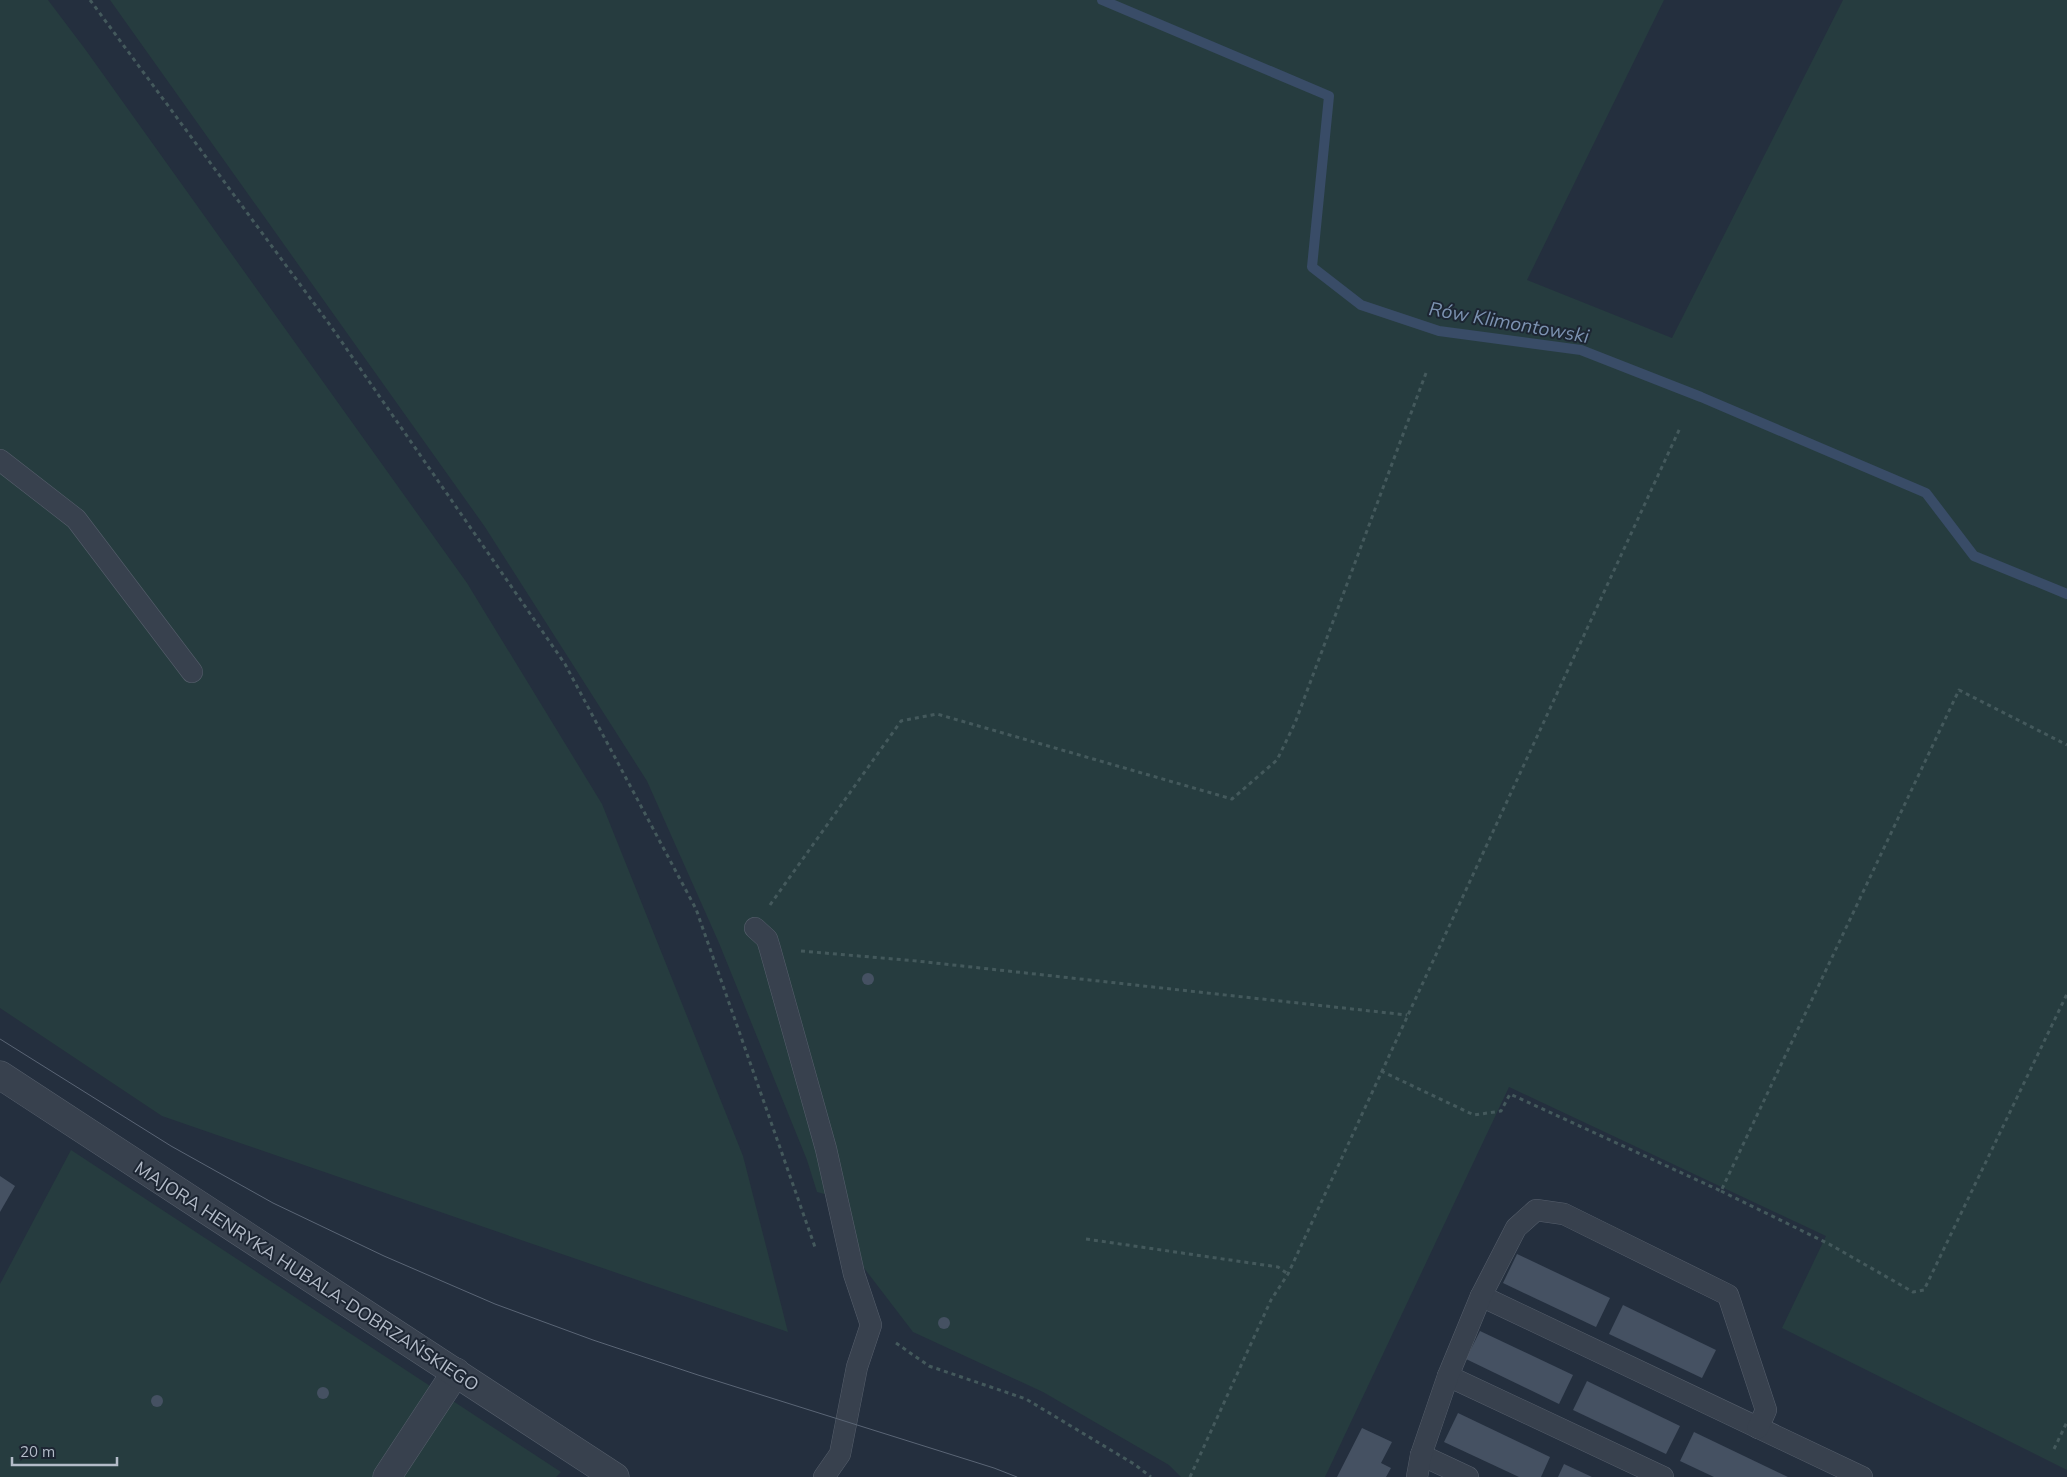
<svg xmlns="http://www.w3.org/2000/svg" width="2067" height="1477" font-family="Mulish,sans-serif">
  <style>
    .green { fill: #263c3f }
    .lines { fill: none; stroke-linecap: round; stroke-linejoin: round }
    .stream { stroke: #394c67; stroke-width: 10 }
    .building { fill: #455162 }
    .service-casing { stroke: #565f6c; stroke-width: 22 }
    .minor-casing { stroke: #565f6c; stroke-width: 29 }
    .tertiary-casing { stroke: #565f6c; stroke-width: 29 }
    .path { stroke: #44595c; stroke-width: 3; stroke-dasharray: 4 4; stroke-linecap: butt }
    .service { stroke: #38414e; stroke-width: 21 }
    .minor { stroke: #38414e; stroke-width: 28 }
    .tertiary { stroke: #38414e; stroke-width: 28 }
    .tram { stroke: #5a6575; stroke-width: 1 }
    .labels { text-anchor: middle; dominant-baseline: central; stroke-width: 4; stroke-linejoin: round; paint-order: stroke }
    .street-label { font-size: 18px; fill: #b4bcc9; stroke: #1d2633 }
    .water-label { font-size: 19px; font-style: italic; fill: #7c92b1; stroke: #1d2633 }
  </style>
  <rect width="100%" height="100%" fill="#242f3e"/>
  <g class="green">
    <polygon points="0,0 48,0 85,49 467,583 602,804 743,1156 788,1332 162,1116 0,1008"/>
    <polygon points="110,0 1664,0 1527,280 1672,338 1843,0 2067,0 2067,1470 1782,1328 1826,1236 1509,1087 1325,1477 1181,1477 1169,1465 1043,1392 913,1332 864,1268 846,1200 817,1192 807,1160 719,943 647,781 485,527"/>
    <polygon points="71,1150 561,1472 556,1477 0,1477 0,1284"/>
  </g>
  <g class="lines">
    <polyline class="stream" points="1102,0 1329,96 1312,267 1361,305 1439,331 1581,350 1701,397 1926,493 1974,556 2067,594"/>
  </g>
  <g class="building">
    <circle cx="868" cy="979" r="6"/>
    <polygon points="0,1176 15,1186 0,1212"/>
    <polygon points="1517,1254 1610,1298 1596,1327 1503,1283"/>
    <polygon points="1623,1305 1716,1350 1702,1378 1609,1334"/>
    <circle cx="944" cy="1323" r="6"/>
    <polygon points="1480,1331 1573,1375 1559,1404 1466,1359"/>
    <polygon points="1587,1381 1680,1426 1666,1454 1573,1410"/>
    <circle cx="323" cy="1393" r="6"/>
    <circle cx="157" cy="1401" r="6"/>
    <polygon points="1458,1413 1550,1457 1541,1477 1519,1477 1444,1442"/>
    <polygon points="1362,1428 1392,1442 1381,1463 1391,1468 1386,1477 1337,1477"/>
    <polygon points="1694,1432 1788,1477 1714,1477 1680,1461"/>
    <polygon points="1564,1464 1592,1477 1558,1477"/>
  </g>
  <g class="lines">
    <g class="service-casing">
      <g id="service">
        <polyline points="0,460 76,519 192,672"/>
        <polyline points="755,928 767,939 770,949 826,1149 854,1274 871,1325 857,1367 840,1454 824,1477"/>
        <polyline points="1481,1296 1862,1477"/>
        <polyline points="1448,1376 1663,1477"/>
        <polyline points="1421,1455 1468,1477"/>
        <polyline points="1417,1477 1421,1455 1448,1376 1481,1296 1516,1228 1536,1210 1564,1214 1728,1295 1766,1410 1758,1428"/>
      </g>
    </g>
    <g class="minor-casing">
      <polyline id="minor" points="387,1477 456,1372"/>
    </g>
    <g class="tertiary-casing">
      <polyline id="tertiary" points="0,1075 615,1477"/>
    </g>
    <g class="path">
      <polyline points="90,0 330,325 565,664 696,909 816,1250"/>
      <polyline points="770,905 901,721 937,714 1232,799 1277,760 1295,723 1426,373"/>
      <polyline points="801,951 917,961 1407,1015"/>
      <polyline points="1381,1071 1474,1115 1501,1111 1510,1094 1721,1191 1959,690 2067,745"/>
      <polyline points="1721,1191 1829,1244 1913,1292 1924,1290 2067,994"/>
      <polyline points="1086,1239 1278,1267 1288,1274"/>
      <polyline points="896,1343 929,1366 1026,1399 1134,1464 1151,1477"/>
      <polyline points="2054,1449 2067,1422"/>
      <polyline points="1190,1477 1271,1300 1288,1274 1680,428"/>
    </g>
    <use href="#service" class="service"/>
    <use href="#minor" class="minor"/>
    <use href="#tertiary" class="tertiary"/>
    <polyline class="tram" points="0,1039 171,1146 273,1203 384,1256 495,1304 593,1340 698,1375 994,1468 1017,1477"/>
  </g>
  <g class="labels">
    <g class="street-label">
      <text transform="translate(307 1276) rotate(33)">MAJORA HENRYKA HUBALA-DOBRZAŃSKIEGO</text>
    </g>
    <g class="water-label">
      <text transform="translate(1509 322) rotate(10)">Rów Klimontowski</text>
    </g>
  </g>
  <path d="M12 1457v8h105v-8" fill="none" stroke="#b4bcc9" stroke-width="2.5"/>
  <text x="20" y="1457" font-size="15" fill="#b4bcc9" stroke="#1d2633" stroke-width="4" paint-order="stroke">20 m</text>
</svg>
